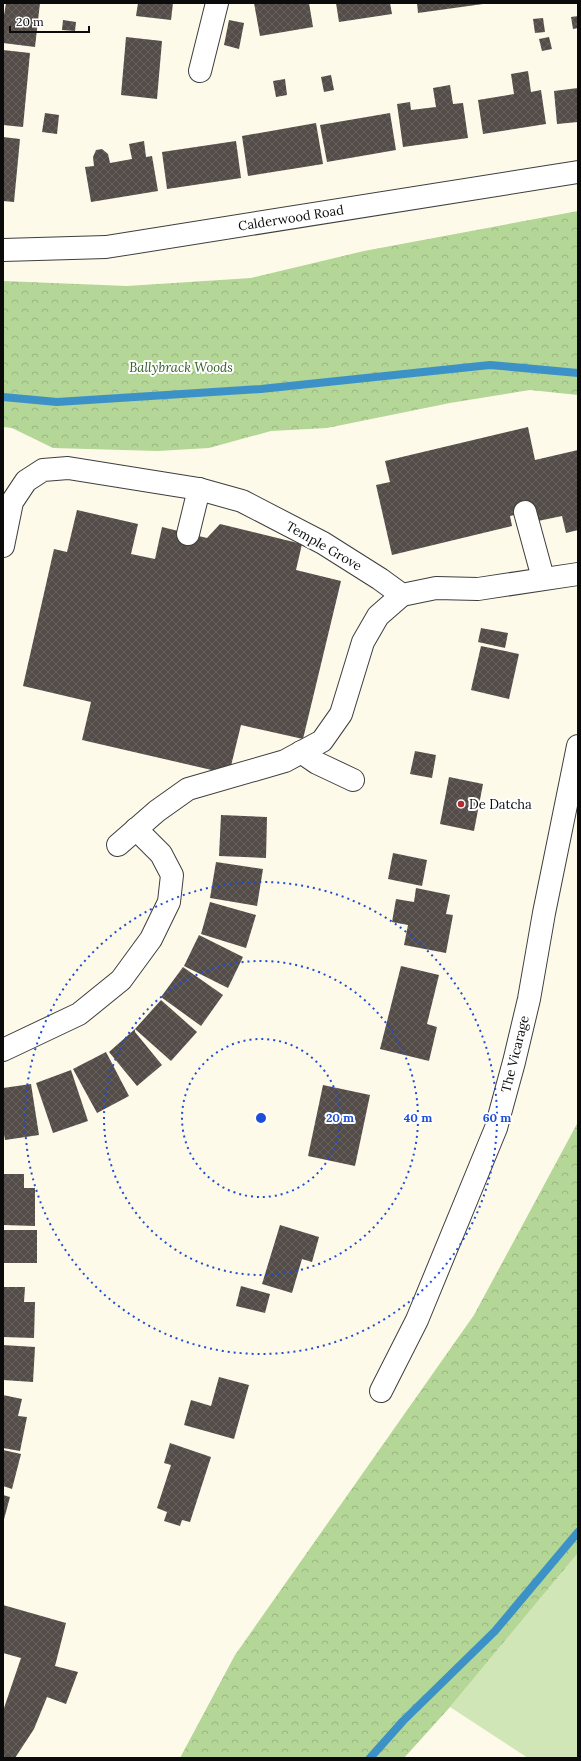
<svg xmlns="http://www.w3.org/2000/svg" width="581" height="1761" font-family="Lora,serif">
  <style>
    .green { fill: #d0e6b6 }
    .forest { fill: url(#forest-crowns) }
    .lines { fill: none; stroke-linecap: round; stroke-linejoin: round }
    .stream { stroke: #3c92c6; stroke-width: 8 }
    .building { fill: url(#building-cross-hatch) }
    .minor-casing { stroke: #3e3e3e; stroke-width: 24 }
    .minor { stroke: #fff; stroke-width: 22 }
    .ring { fill: none; stroke: #1d4ed8; stroke-width: 2; stroke-dasharray: 2 4 }
    .poi-dot { fill: #b32b35; stroke: #fff; stroke-width: 1.5 }
    .labels { text-anchor: middle; dominant-baseline: central; stroke-width: 4; stroke-linejoin: round; paint-order: stroke }
    .street-label { font-size: 13px; fill: #0b0b0b; stroke: #fff }
    .park-label { font-size: 13px; font-style: italic; fill: #2e5e20; stroke: #fff }
    .poi-label { font-size: 13px; fill: #0b0b0b; stroke: #fff; text-anchor: start }
    .centre { fill: #1d4ed8; stroke: #fff; stroke-width: 2 }
    .ring-label { font-size: 12px; text-anchor: middle; font-weight: bold; fill: #1d4ed8; stroke: #fff; stroke-width: 4; stroke-linejoin: round; paint-order: stroke }
  </style>
  <defs>
    <pattern id="forest-crowns" width="20" height="18" patternUnits="userSpaceOnUse"><rect width="20" height="18" fill="#b4d696"/><path d="M2 6a3 3 0 1 1 6 0M12 15a3 3 0 1 1 6 0" fill="none" stroke="#99b680"/></pattern>
    <pattern id="building-cross-hatch" width="8" height="8" patternUnits="userSpaceOnUse"><rect width="8" height="8" fill="#534c48"/><path d="M0 0l8 8M0 8l8-8" fill="none" stroke="#67615e"/></pattern>
  </defs>
  <rect width="100%" height="100%" fill="#fefaea"/>
  <polygon class="green" points="578,1553 578,1758 528,1758 450,1707"/>
  <g class="forest">
    <polygon points="578,211 578,395 530,390 450,403 327,428 271,431 209,448 158,451 53,448 12,428 3,427 3,281 127,286 251,278 364,251"/>
    <polygon points="578,1122 578,1553 450,1707 404,1758 180,1758 235,1655 474,1315"/>
  </g>
  <g class="lines">
    <g class="stream">
      <polyline points="3,397 57,402 261,389 490,365 578,373"/>
      <polyline points="370,1758 403,1721 495,1631 578,1532"/>
    </g>
  </g>
  <g class="building">
    <polygon points="6,3 40,3 35,47 3,43 3,21"/>
    <polygon points="138,3 173,3 171,20 136,16"/>
    <polygon points="254,3 309,3 313,27 260,36"/>
    <polygon points="336,3 390,3 392,14 339,22"/>
    <polygon points="417,3 483,3 483,4 418,13"/>
    <polygon points="578,16 578,28 573,29 571,17"/>
    <polygon points="543,18 545,32 535,33 533,19"/>
    <polygon points="63,20 76,22 75,31 62,30"/>
    <polygon points="229,20 244,23 239,49 224,45"/>
    <polygon points="126,37 162,41 157,99 121,95"/>
    <polygon points="549,37 552,49 542,51 539,39"/>
    <polygon points="3,50 30,53 23,127 3,125"/>
    <polygon points="528,71 531,92 541,90 546,124 483,134 478,100 514,94 511,74"/>
    <polygon points="331,75 334,90 324,92 321,77"/>
    <polygon points="285,79 287,95 276,97 273,81"/>
    <polygon points="450,85 453,104 463,103 468,138 403,147 397,104 410,102 411,110 436,107 433,88"/>
    <polygon points="578,88 578,122 557,124 554,91"/>
    <polygon points="45,113 59,115 57,134 42,132"/>
    <polygon points="390,113 396,150 327,162 320,125"/>
    <polygon points="316,123 323,164 248,176 242,136"/>
    <polygon points="3,137 20,139 14,202 3,201"/>
    <polygon points="144,141 146,157 152,156 158,191 91,202 85,167 94,166 93,157 96,150 102,149 108,154 110,163 132,159 129,144"/>
    <polygon points="236,141 241,178 167,189 162,152"/>
    <polygon points="528,427 535,460 578,450 578,530 566,533 562,516 538,521 536,510 510,516 512,526 392,555 376,485 390,482 385,461"/>
    <polygon points="77,510 138,524 131,554 155,559 162,527 207,538 220,524 302,544 296,570 341,581 303,739 241,725 229,774 82,740 91,702 23,686 54,549 67,552"/>
    <polygon points="481,628 508,633 505,648 478,642"/>
    <polygon points="481,646 519,654 509,699 471,690"/>
    <polygon points="415,751 436,755 432,778 410,774"/>
    <polygon points="449,777 483,784 474,831 440,824"/>
    <polygon points="221,815 267,817 266,858 219,856"/>
    <polygon points="393,853 427,860 422,886 388,879"/>
    <polygon points="216,862 263,869 257,906 210,898"/>
    <polygon points="416,888 450,895 446,914 453,915 446,953 404,945 408,925 392,922 396,899 414,902"/>
    <polygon points="210,902 256,915 246,948 201,934"/>
    <polygon points="199,935 243,957 228,988 184,966"/>
    <polygon points="401,966 439,975 427,1024 437,1027 429,1061 380,1049"/>
    <polygon points="183,967 223,995 201,1026 161,997"/>
    <polygon points="161,1000 197,1032 171,1061 135,1029"/>
    <polygon points="135,1029 135,1032 162,1065 137,1086 109,1052"/>
    <polygon points="106,1052 129,1096 97,1113 73,1069"/>
    <polygon points="71,1070 88,1121 53,1133 36,1083"/>
    <polygon points="31,1084 39,1135 5,1140 3,1128 3,1088"/>
    <polygon points="323,1085 370,1095 355,1166 308,1156"/>
    <polygon points="3,1174 24,1174 24,1188 35,1188 35,1226 3,1225"/>
    <polygon points="280,1225 319,1237 312,1262 302,1259 292,1293 262,1284"/>
    <rect x="3" y="1230" width="34" height="33"/>
    <polygon points="241,1286 270,1294 265,1313 236,1306"/>
    <polygon points="3,1287 25,1287 24,1302 35,1302 34,1338 3,1337"/>
    <polygon points="3,1345 35,1347 33,1382 3,1380"/>
    <polygon points="219,1377 249,1385 234,1439 184,1425 191,1400 211,1406"/>
    <polygon points="3,1395 22,1399 18,1416 27,1417 20,1451 3,1448"/>
    <polygon points="170,1443 211,1457 190,1522 182,1520 180,1526 164,1521 167,1512 157,1508 171,1465 164,1463"/>
    <polygon points="3,1450 21,1454 12,1489 3,1486"/>
    <polygon points="3,1495 10,1497 3,1523"/>
    <polygon points="3,1605 66,1623 55,1666 78,1672 66,1704 47,1697 34,1729 15,1758 3,1758 3,1711 21,1658 3,1653"/>
  </g>
  <g class="lines">
    <g class="minor-casing">
      <g id="minor">
        <polyline points="200,71 217,3"/>
        <polyline points="3,250 106,247 578,172"/>
        <polyline points="525,512 543,578"/>
        <polyline points="188,534 199,489"/>
        <polyline points="3,546 12,502 26,481 43,470 68,468 199,489 242,501 323,543 380,579 402,595 436,588 478,589 578,574"/>
        <polyline points="301,752 317,763 353,780"/>
        <polyline points="118,845 157,811 188,789 285,761 322,741 341,714 363,642 378,616 402,595"/>
        <polyline points="3,1050 79,1014 121,980 151,939 169,902 172,875 161,854 136,829"/>
        <polyline points="381,1391 417,1320 496,1128 514,1062 529,999 544,913 578,746"/>
      </g>
    </g>
    <use href="#minor" class="minor"/>
  </g>
  <g class="ring">
    <circle cx="261" cy="1118" r="79"/>
    <circle cx="261" cy="1118" r="157"/>
    <circle cx="261" cy="1118" r="236"/>
  </g>
  <circle class="poi-dot" cx="461" cy="804" r="4"/>
  <g class="labels">
    <g class="street-label">
      <text transform="translate(291 218) rotate(-9)">Calderwood Road</text>
      <text transform="translate(324 546) rotate(30)">Temple Grove</text>
      <text transform="translate(515 1054) rotate(-76)">The Vicarage</text>
    </g>
    <g class="park-label">
      <text x="181" y="367">Ballybrack Woods</text>
    </g>
    <g class="poi-label">
      <text x="469" y="804">De Datcha</text>
    </g>
  </g>
  <circle cx="261" cy="1118" r="6" class="centre"/>
  <g class="ring-label">
    <text x="340" y="1122">20 m</text>
    <text x="418" y="1122">40 m</text>
    <text x="497" y="1122">60 m</text>
  </g>
  <rect width="581" height="1761" fill="none" stroke="#0b0b0b" stroke-width="8"/>
  <path d="M10 26v6h79v-6" fill="none" stroke="#0b0b0b" stroke-width="2"/>
  <text x="16" y="26" font-size="12" fill="#0b0b0b" stroke="#ffffff" stroke-width="3" paint-order="stroke">20 m</text>
</svg>
